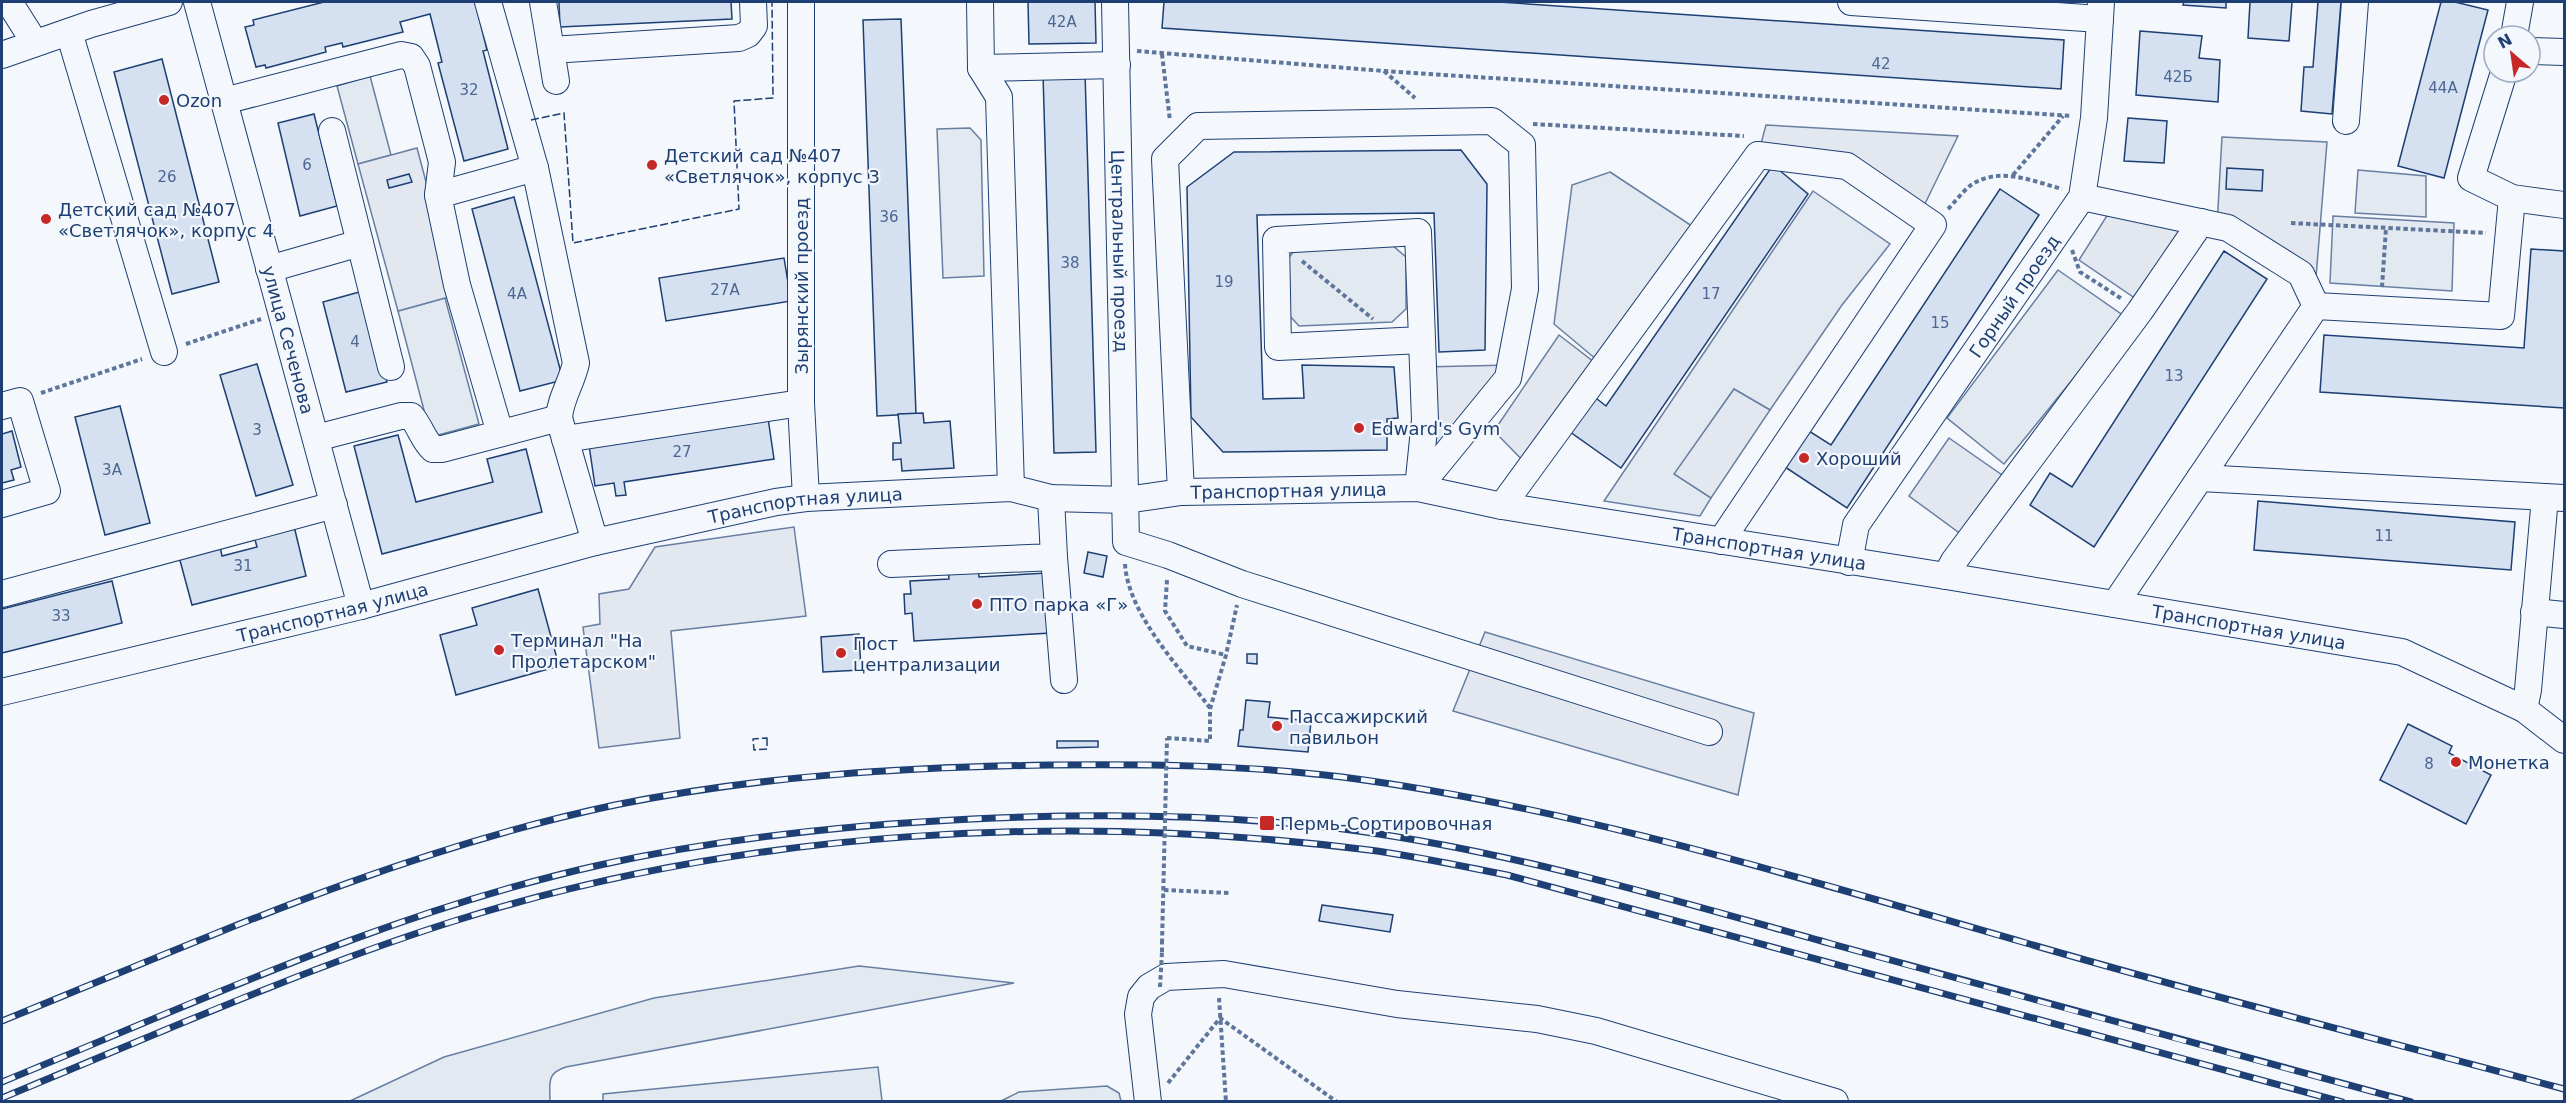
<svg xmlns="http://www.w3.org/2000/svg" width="2566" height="1103" font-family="'DejaVu Sans',sans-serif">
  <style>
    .green { fill: #e3e9f0; stroke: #687fa3; stroke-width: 1.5 }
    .parking { fill: #e3e8f0; stroke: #687fa3; stroke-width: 1.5 }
    .building { fill: #d5e0f0; stroke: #1d3f73; stroke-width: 1.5 }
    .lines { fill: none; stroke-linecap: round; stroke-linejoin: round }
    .minor-casing { stroke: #1d3f73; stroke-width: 28 }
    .path { stroke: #5e769c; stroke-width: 4; stroke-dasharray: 4.5 3; stroke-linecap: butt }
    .minor { stroke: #f4f7fb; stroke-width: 26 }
    .rail-casing { stroke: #1d3f73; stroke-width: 7 }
    .rail { stroke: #f4f7fb; stroke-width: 4.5; stroke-dasharray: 14; stroke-linecap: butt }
    .path-bridge { stroke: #5e769c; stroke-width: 4; stroke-dasharray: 4.5 3; stroke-linecap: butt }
    .fence { stroke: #1d3f73; stroke-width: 1.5; stroke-dasharray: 8 3; stroke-linecap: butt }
    .poi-dot { fill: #c62828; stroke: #f4f7fb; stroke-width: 2 }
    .labels { text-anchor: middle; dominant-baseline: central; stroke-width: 4.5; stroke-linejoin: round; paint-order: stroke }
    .number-label { font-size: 15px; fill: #4b6792 }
    .poi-label { font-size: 18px; fill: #1d3f73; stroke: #f4f7fb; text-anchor: start }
    .street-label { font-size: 18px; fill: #1d3f73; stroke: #f4f7fb }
  </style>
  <rect width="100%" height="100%" fill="#f4f7fb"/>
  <g class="green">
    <polygon points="370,76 391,155 358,164 337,86"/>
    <polygon points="970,128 981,140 984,276 943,278 937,129"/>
    <polygon points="2358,170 2426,176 2426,217 2355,213"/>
    <polygon points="1610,172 1692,226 1597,360 1554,324 1572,185"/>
    <polygon points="1813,191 1890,244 1842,305 1770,410 1734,389 1675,474 1711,498 1700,516 1604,501"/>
    <polygon points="2333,216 2454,223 2452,291 2330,283"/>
    <polygon points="1385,239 1406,257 1406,309 1392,322 1299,326 1288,314 1286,261 1299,245"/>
    <polygon points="2058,270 2124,316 2004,464 1947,418"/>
    <polygon points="445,298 479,424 431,437 398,311"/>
    <path d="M 859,966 L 1014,983 L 566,1067 C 546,1073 550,1084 550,1101 L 350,1101 L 444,1057 L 654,998 Z"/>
    <polygon points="878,1067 882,1101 603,1102 603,1094"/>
    <polygon points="1107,1086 1119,1093 1121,1101 1001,1101 1019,1092"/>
  </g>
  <g class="parking">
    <polygon points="1766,125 1958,136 1919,216 1847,166 1758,155"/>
    <polygon points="2222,137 2327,142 2314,302 2301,274 2217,226"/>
    <polygon points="417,148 456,295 398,311 358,164"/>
    <polygon points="2108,214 2193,233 2145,305 2079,260"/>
    <polygon points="1559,335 1603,369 1530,468 1494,431"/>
    <polygon points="1510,365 1418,488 1423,367"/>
    <polygon points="1734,389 1770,410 1711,498 1674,474"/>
    <polygon points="1949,438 2012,482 1969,540 1909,496"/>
    <polygon points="794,527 806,616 671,631 680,738 599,748 583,627 600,624 599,594 629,589 655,547"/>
    <polygon points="1485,632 1754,713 1738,795 1453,711"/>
  </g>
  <g class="building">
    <polygon points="324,2 475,2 487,50 483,51 508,149 464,161 438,63 442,62 430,14 400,22 403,32 343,47 342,43 325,47 326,52 266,68 265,65 256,67 245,27 254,25 253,20"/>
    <polygon points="559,2 731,2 732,19 560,27"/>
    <polygon points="1028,2 1095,2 1096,43 1029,44"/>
    <polygon points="1164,2 1499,2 2064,40 2061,89 1162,28"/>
    <polygon points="2184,2 2226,2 2226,8 2183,5"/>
    <polygon points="2250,2 2292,2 2289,41 2248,38"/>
    <polygon points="2318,2 2341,2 2332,114 2301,111 2304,67 2313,67"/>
    <polygon points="2441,2 2455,2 2488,10 2444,178 2398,166"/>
    <polygon points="901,19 916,414 877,416 863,20"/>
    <polygon points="2140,31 2202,36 2199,58 2220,60 2218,102 2136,95"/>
    <polygon points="162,59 219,282 172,294 114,72"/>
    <polygon points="1085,72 1096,452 1054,453 1043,74"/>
    <polygon points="314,114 337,206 300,216 278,123"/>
    <polygon points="2128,118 2167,121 2164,163 2124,161"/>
    <polygon points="1461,150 1487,184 1485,350 1439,352 1434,213 1257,215 1263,399 1304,398 1302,365 1394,367 1398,418 1387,419 1387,450 1223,452 1191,417 1187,187 1234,152"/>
    <polygon points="1773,165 1808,194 1621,468 1566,429 1592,395 1606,406"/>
    <polygon points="2227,168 2263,170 2262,191 2226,189"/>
    <polygon points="409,174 412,182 389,188 387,180"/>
    <polygon points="2000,189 2039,215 1847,508 1785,467 1809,431 1831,445"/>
    <polygon points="514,197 563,380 520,391 472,209"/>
    <polygon points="2531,249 2564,251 2564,408 2320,392 2324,335 2524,348"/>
    <polygon points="2224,251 2267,279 2094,547 2030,505 2050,473 2072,487"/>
    <polygon points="784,258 791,301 666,321 659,278"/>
    <polygon points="363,291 387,382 346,392 323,302"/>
    <polygon points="257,364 293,485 256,496 220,375"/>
    <polygon points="120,406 150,523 105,535 75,417"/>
    <polygon points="923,413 924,423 950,421 954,468 902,471 901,459 893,460 893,443 901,443 898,414"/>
    <polygon points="768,418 774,459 624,482 626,495 616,496 614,483 595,486 589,445"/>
    <polygon points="12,431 21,467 11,470 14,480 2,483 2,434"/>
    <polygon points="398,435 416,502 493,482 487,459 526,449 542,512 382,554 354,446"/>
    <polygon points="2258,501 2515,522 2511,570 2254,550"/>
    <polygon points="294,526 306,576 192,605 178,553 219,542 222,556 257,547 254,536"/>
    <polygon points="1088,552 1107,556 1103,577 1084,573"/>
    <polygon points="978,565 979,577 1047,573 1051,633 914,641 912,613 905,614 904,594 911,594 910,581 949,579 948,567"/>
    <polygon points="112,581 122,623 2,653 2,609"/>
    <polygon points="538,589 559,666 456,695 440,635 477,625 472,608"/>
    <polygon points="859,634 861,670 823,672 821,637"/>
    <polygon points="1247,654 1257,654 1257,664 1247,663"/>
    <polygon points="1246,700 1270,702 1268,717 1311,721 1308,752 1238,746 1240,730 1243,730"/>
    <polygon points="2408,724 2452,746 2449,753 2491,775 2466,824 2380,780"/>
    <polygon points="1057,741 1098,741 1098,747 1057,748"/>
    <polygon points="1322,905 1393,915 1390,932 1319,921"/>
  </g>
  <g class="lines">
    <g class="minor-casing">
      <g id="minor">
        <polyline points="9,2 35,43"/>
        <path id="s1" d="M 197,2 L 361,606"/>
        <polyline points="488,2 535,168 438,195 457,285 500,433"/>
        <polyline points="543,2 551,50 739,38 748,34 754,26 753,2"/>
        <polyline points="801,2 801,403 806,498"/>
        <polyline points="980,2 981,68 1117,65"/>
        <path id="s2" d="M 1115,2 L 1126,542 L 1168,555 L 1242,584 L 1709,732"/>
        <polyline points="1851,2 2100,19"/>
        <polyline points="69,32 164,352"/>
        <polyline points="2514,36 2520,2"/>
        <polyline points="551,50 556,81"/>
        <polyline points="2530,51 2564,52"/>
        <polyline points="2,55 91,24 169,2"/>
        <polyline points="981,68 999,97 1011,488"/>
        <polyline points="2504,72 2471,178 2512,198 2564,205"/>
        <polyline points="224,101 401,55 411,57 417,66 442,162 438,195"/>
        <polyline points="2346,121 2355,2"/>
        <path d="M 535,168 L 576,363 C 572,382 560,399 559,418"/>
        <polyline points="2082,197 2228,228 2301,274 2316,306 2115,604"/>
        <polyline points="360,243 391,367"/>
        <polyline points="269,269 360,243 332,131"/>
        <polyline points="2316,306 2501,316 2512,198"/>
        <polyline points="2,406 20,401 47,491 2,504"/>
        <path d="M 316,438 L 401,416 L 411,416 C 420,426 423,440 433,449 L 442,449 L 559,418 L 595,542"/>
        <polyline points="565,439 801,403"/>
        <polyline points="2200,478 2564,498"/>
        <polyline points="1418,488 1425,420 1418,232 1276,240 1278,347 1421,340"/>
        <polyline points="1181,492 1165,159 1198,126 1492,121 1522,145 1525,289 1508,378 1418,488"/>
        <polyline points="1502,506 1758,155 1847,166 1933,225 1721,541"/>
        <polyline points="1054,557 1064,680"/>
        <path id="s3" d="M 1849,562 L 1856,525 L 2082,197 L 2094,118 L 2101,2"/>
        <polyline points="891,564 1054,557 1051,498"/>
        <polyline points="1946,576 1954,561 2140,311 2201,222"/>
        <polyline points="2,594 334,505"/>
        <polyline points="2534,612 2564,615"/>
        <path id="s4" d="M 2,692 L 361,606 L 595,542 L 776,502 L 806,498 L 1011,488 L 1051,498 L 1126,500 L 1181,492 L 1418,488 L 1502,506 L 1946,576 L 2402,652 L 2524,709 L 2564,740"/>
        <polyline points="2524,709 2528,690 2545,497"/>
        <polyline points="1148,1102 1138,1014 1141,997 1149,987 1166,977 1224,974 1397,1004 1537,1019 1596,1031 1835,1102"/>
      </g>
    </g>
    <g class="path">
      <polyline points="1137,51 1384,71 2072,116"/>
      <polyline points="1162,54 1170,121"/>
      <polyline points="1384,71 1415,98"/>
      <polyline points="1533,124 1744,136"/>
      <polyline points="2013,175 2063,116"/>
      <path d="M 1948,209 C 1955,202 1963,191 1971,185 C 2000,166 2032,181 2062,189"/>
      <polyline points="2291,223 2486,233"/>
      <polyline points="2072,250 2080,272 2122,299"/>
      <polyline points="1302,261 1373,319"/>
      <polyline points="2382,287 2386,228"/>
      <polyline points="186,344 261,319"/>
      <polyline points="41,393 142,359"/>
      <path d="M 1125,564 C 1128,614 1180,668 1210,708"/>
      <polyline points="1167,580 1165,611 1187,646 1226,655"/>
      <polyline points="1167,738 1210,741 1210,709 1226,655 1237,605"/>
      <polyline points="1164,890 1230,893"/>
      <polyline points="1162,952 1162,943"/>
      <polyline points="1219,998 1226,1102"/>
      <polyline points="1168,1083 1220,1018 1337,1102"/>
    </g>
    <use href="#minor" class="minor"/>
    <g class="rail-casing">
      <g id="rail">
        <path d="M 2,1021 C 201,940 402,850 615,805 C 758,776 905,767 1051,765 C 1148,764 1246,765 1342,777 C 1573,807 1803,879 2026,943 C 2204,995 2385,1041 2564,1089"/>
        <path d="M 2,1082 C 197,1002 393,911 600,865 C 722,838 847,825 972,819 C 1101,813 1230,814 1358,831 C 1519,853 1676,901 1832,944 C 2025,998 2218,1050 2411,1102"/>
        <path d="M 2,1098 C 150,1037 298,971 451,922 C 745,829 1065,812 1369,850 C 1415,856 1461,866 1507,875 L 2342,1102"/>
      </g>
    </g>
    <use href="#rail" class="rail"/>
    <g class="path-bridge">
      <polyline points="1162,943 1167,738"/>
      <polyline points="1160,987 1162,952"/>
    </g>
    <g class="fence">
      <polyline points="531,120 564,113 573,243 739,209 734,101 773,98 772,2"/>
      <polygon points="767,738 767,749 754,750 753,739"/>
    </g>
  </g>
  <g class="poi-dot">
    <circle cx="164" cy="100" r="6"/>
    <circle cx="652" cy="165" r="6"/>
    <circle cx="46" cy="219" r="6"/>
    <circle cx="1359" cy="428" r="6"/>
    <circle cx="1804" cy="458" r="6"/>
    <circle cx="977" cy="604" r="6"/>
    <circle cx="499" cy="650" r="6"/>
    <circle cx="841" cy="653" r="6"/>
    <circle cx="1277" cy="726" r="6"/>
    <circle cx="2456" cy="762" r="6"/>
    <rect x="1259" y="815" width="16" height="16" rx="3"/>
  </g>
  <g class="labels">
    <g class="number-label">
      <text x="1062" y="22">42А</text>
      <text x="1881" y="64">42</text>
      <text x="2178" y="77">42Б</text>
      <text x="2443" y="88">44А</text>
      <text x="469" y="90">32</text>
      <text x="307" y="165">6</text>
      <text x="167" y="177">26</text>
      <text x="889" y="217">36</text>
      <text x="1070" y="263">38</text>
      <text x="1224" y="282">19</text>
      <text x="725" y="290">27А</text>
      <text x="517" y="294">4А</text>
      <text x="1711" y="294">17</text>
      <text x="1940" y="323">15</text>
      <text x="355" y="342">4</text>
      <text x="2174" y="376">13</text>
      <text x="257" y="430">3</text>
      <text x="682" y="452">27</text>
      <text x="112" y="470">3А</text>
      <text x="2384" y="536">11</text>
      <text x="243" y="566">31</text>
      <text x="61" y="616">33</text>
      <text x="2429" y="764">8</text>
    </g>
    <g class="poi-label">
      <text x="176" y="100">Ozon</text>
      <text x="664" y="155">Детский сад №407<tspan x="664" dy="21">«Светлячок», корпус 3</tspan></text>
      <text x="58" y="209">Детский сад №407<tspan x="58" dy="21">«Светлячок», корпус 4</tspan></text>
      <text x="1371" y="428">Edward's Gym</text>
      <text x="1816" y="458">Хороший</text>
      <text x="989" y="604">ПТО парка «Г»</text>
      <text x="511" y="640">Терминал "На<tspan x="511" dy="21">Пролетарском"</tspan></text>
      <text x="853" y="643">Пост<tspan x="853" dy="21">централизации</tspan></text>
      <text x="1289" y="716">Пассажирский<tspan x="1289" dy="21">павильон</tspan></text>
      <text x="2468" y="762">Монетка</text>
      <text x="1280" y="823">Пермь-Сортировочная</text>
    </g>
    <g class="street-label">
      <text stroke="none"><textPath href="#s2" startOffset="249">Центральный проезд</textPath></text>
      <text transform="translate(801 286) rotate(-90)">Зырянский проезд</text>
      <text stroke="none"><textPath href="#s3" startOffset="316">Горный проезд</textPath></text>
      <text stroke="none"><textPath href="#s1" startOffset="350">улица Сеченова</textPath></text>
      <text stroke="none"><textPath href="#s4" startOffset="1312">Транспортная улица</textPath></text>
      <text stroke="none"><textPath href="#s4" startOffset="826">Транспортная улица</textPath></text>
      <text stroke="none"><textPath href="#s4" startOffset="1798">Транспортная улица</textPath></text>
      <text stroke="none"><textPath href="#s4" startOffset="340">Транспортная улица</textPath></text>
      <text stroke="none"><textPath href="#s4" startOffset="2284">Транспортная улица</textPath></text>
    </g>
  </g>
  <rect width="2566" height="1103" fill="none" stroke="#1d3f73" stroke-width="6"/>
  <g transform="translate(2512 54) rotate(331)"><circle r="28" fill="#f4f7fb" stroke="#9eadc5" stroke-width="1.5"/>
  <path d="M0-4.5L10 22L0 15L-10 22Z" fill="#c62828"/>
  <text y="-9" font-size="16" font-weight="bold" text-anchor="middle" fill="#1d3f73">N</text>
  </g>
</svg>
